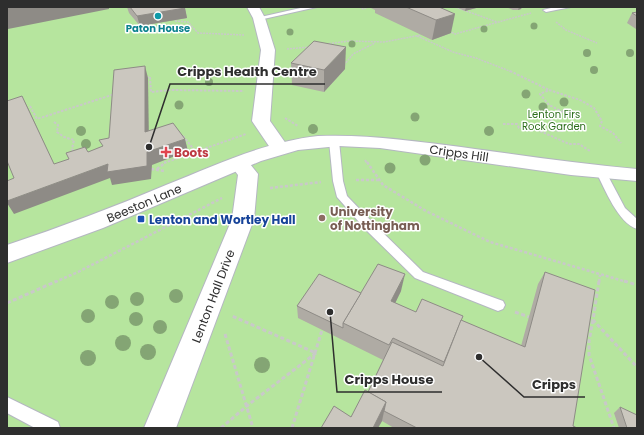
<svg xmlns="http://www.w3.org/2000/svg" width="644" height="435" font-family="Poppins,sans-serif">
  <style>
    .green { fill: #b6e59e }
    .lines { fill: none; stroke-linecap: round; stroke-linejoin: round }
    .service-casing { stroke: #b4b7c1; stroke-width: 2 }
    .minor-casing { stroke: #b4b7c1; stroke-width: 2 }
    .tertiary-casing { stroke: #b4b7c1; stroke-width: 2 }
    .path-far3 { stroke: #c9c9c9; stroke-width: 1.5; stroke-dasharray: 2 1; stroke-linecap: butt }
    .path-far2 { stroke: #c9c9c9; stroke-width: 2; stroke-dasharray: 2.5 1.5; stroke-linecap: butt }
    .path-far1 { stroke: #c9c9c9; stroke-width: 2.5; stroke-dasharray: 3 2; stroke-linecap: butt }
    .path { stroke: #c9c9c9; stroke-width: 3; stroke-dasharray: 4 2.5; stroke-linecap: butt }
    .service { fill: #fff; fill-rule: evenodd }
    .minor { fill: #fff; fill-rule: evenodd }
    .tertiary { fill: #fff; fill-rule: evenodd }
    .tree { fill: #84a574 }
    .wall { fill: #afaba4 }
    .shaded-wall { fill: #8e8b86 }
    .building { fill: #cbc7bf; stroke: #8e8b86 }
    .culture-dot { fill: #0f9aa8; stroke: #fff; stroke-width: 1.5 }
    .health-dot { fill: #e0444e; stroke: #fff; stroke-width: 1.5 }
    .education-dot { fill: #8d6e63; stroke: #fff; stroke-width: 1.5 }
    .transit-dot { fill: #1a4fb4; stroke: #fff; stroke-width: 1.5 }
    .labels { text-anchor: middle; dominant-baseline: central; stroke-width: 3; stroke-linejoin: round; paint-order: stroke }
    .far-culture-label { font-size: 10px; font-weight: bold; fill: #0d838f; stroke: #fff }
    .far-park-label { font-size: 10px; fill: #2c6e1b; stroke: #fff }
    .health-label { font-size: 12px; font-weight: bold; fill: #be3a42; stroke: #fff; text-anchor: start }
    .street-label { font-size: 12px; fill: #2e2e2e; stroke: #fff }
    .education-label { font-size: 12px; font-weight: bold; fill: #785e54; stroke: #fff; text-anchor: start }
    .transit-label { font-size: 12px; font-weight: bold; fill: #164399; stroke: #fff; text-anchor: start }
    .leader { fill: none; stroke: #2e2e2e; stroke-width: 1.5 }
    .callout-dot { fill: #2e2e2e; stroke: #fff; stroke-width: 1.5 }
    .callout-label { font-size: 13px; text-anchor: middle; font-weight: bold; fill: #2e2e2e; stroke: #fff; stroke-width: 3; stroke-linejoin: round; paint-order: stroke }
  </style>
  <rect width="100%" height="100%" fill="#efe9e1"/>
  <rect class="green" x="7" y="7" width="630" height="421"/>
  <g class="lines">
    <g class="service-casing">
      <g id="service">
        <polygon points="305,7 317,7 259,20 256,18"/>
        <polygon points="555,7 571,7 546,12 543,10"/>
        <polygon points="334,138 339,141 343,181 347,196 374,224 423,272 503,301 505,305 503,309 498,311 415,278 366,230 337,197 333,181 329,141"/>
        <path d="M 601,169 L 606,172 L 625,208 L 637,219 L 637,229 C 618,223 605,189 596,172 Z"/>
        <polygon points="7,397 58,422 60,428 35,428 7,413"/>
      </g>
    </g>
    <g class="minor-casing">
      <g id="minor">
        <polygon points="247,7 259,7 265,18 275,50 270,121 289,148 287,152 280,154 273,152 252,121 261,50 253,18"/>
        <polygon points="239,157 246,159 258,174 254,219 176,428 144,428 232,219 238,175 229,163 232,159"/>
      </g>
    </g>
    <g class="tertiary-casing">
      <path id="tertiary" d="M 318,136 C 367,134 413,141 461,147 C 520,155 578,164 637,169 L 637,181 L 571,175 L 380,148 L 339,146 L 298,150 L 261,161 L 103,228 L 7,263 L 7,245 C 61,227 114,207 166,185 C 216,165 264,142 318,136 Z"/>
    </g>
    <g class="path-far3">
      <polyline points="359,7 363,9 369,7"/>
      <polyline points="455,7 497,22"/>
      <polyline points="175,21 188,22 198,33 244,35"/>
      <polyline points="556,22 566,30 597,43"/>
      <polyline points="449,31 455,34 531,13"/>
      <polyline points="417,36 453,52 476,58 512,72"/>
      <polyline points="326,44 349,41 384,42 421,35"/>
      <polyline points="287,49 310,47"/>
      <polyline points="344,65 353,54 375,43"/>
    </g>
    <g class="path-far2">
      <polyline points="510,71 549,90"/>
      <polyline points="146,77 150,77 151,92 171,90 244,91"/>
      <polyline points="30,106 37,119 115,94"/>
      <polyline points="285,118 298,126"/>
      <polyline points="54,122 58,125 57,132 64,137 74,140 72,149 74,152"/>
      <polyline points="503,124 517,124 519,128 564,131 551,121 550,114 563,112 549,105 540,94 549,90 580,100 594,108 602,121 600,126 613,133 621,143"/>
      <polyline points="540,131 569,144 579,144 590,151"/>
      <polyline points="183,136 196,152"/>
      <polyline points="365,160 367,163"/>
      <polyline points="164,163 246,134"/>
    </g>
    <g class="path-far1">
      <polyline points="367,162 383,185 426,211 490,242 627,282"/>
      <polyline points="151,169 164,171"/>
      <polyline points="157,169 166,162"/>
      <polyline points="356,180 379,180"/>
      <polyline points="270,188 321,182"/>
      <polyline points="55,282 78,272 222,198"/>
      <polyline points="599,282 600,275"/>
    </g>
    <g class="path">
      <polyline points="599,281 593,320 637,367"/>
      <polyline points="624,281 637,285"/>
      <polyline points="7,303 57,281"/>
      <polyline points="515,312 529,317"/>
      <polyline points="593,320 589,341 589,355 614,428"/>
      <polyline points="225,334 253,428"/>
      <polyline points="221,428 248,405 316,353 232,316"/>
      <polyline points="292,428 322,330"/>
    </g>
    <use href="#service" class="service"/>
    <use href="#minor" class="minor"/>
    <use href="#tertiary" class="tertiary"/>
  </g>
  <g class="tree">
    <circle cx="534" cy="26" r="3.5"/>
    <circle cx="484" cy="29" r="3.5"/>
    <circle cx="290" cy="32" r="3.5"/>
    <circle cx="352" cy="44" r="3.5"/>
    <circle cx="587" cy="53" r="4"/>
    <circle cx="630" cy="53" r="4"/>
    <circle cx="594" cy="70" r="4"/>
    <circle cx="209" cy="82" r="4"/>
    <circle cx="526" cy="94" r="4.5"/>
    <circle cx="564" cy="102" r="4.5"/>
    <circle cx="179" cy="105" r="4.5"/>
    <circle cx="543" cy="107" r="4.5"/>
    <circle cx="415" cy="117" r="4.5"/>
    <circle cx="313" cy="129" r="5"/>
    <circle cx="81" cy="131" r="5"/>
    <circle cx="489" cy="131" r="5"/>
    <circle cx="86" cy="144" r="5"/>
    <circle cx="425" cy="160" r="5.5"/>
    <circle cx="390" cy="168" r="5.5"/>
    <circle cx="176" cy="296" r="7"/>
    <circle cx="137" cy="299" r="7"/>
    <circle cx="112" cy="302" r="7"/>
    <circle cx="88" cy="316" r="7"/>
    <circle cx="136" cy="319" r="7"/>
    <circle cx="160" cy="327" r="7"/>
    <circle cx="123" cy="343" r="8"/>
    <circle cx="148" cy="352" r="8"/>
    <circle cx="88" cy="358" r="8"/>
    <circle cx="262" cy="365" r="8"/>
  </g>
  <g class="wall">
    <polygon points="127,7 184,7 185,8 187,18 140,26 129,13"/>
    <polygon points="369,7 439,7 451,33 432,40 375,13 375,10"/>
    <polygon points="456,7 480,7 465,11"/>
    <polygon points="506,7 522,7 521,9 518,10 513,10"/>
    <polygon points="637,12 637,29 636,29 627,23 632,13"/>
    <polygon points="291,63 345,69 324,92 292,85"/>
    <polygon points="545,272 573,426 577,428 394,428 382,421 378,428 321,428 351,417 368,392 383,360 298,318 297,306 361,293 401,291 395,303 416,312 461,320 521,346 538,284"/>
    <polygon points="620,407 637,428 619,428 614,413"/>
  </g>
  <g class="shaded-wall">
    <polygon points="13,7 109,7 109,9 8,29 7,27 7,8"/>
    <polygon points="466,7 480,7 465,11"/>
    <polygon points="519,7 522,7 521,9 518,10"/>
    <polygon points="185,8 187,18 140,26 137,16"/>
    <polygon points="455,14 451,33 432,40 436,20"/>
    <polygon points="346,47 345,69 324,92 324,70"/>
    <polygon points="145,66 148,78 149,144 145,132"/>
    <polygon points="22,96 28,108 60,177 54,164"/>
    <polygon points="185,139 188,151 152,165 151,179 112,185 110,178 14,214 7,203 7,201 108,164 147,152"/>
    <polygon points="405,274 401,291 388,318 391,301"/>
    <polygon points="386,402 382,421 378,428 373,428"/>
  </g>
  <g class="building">
    <polygon points="130,7 184,7 185,8 137,16"/>
    <polygon points="406,7 439,7 455,14 436,20"/>
    <polygon points="637,12 637,16 632,13"/>
    <polygon points="314,41 346,47 324,70 291,63"/>
    <polygon points="145,66 145,132 173,123 185,139 147,152 147,166 107,172 108,164 7,201 7,181 14,178 7,161 7,101 22,96 54,164 69,159 66,153 85,147 88,152 103,146 99,140 109,138 114,70"/>
    <polygon points="378,264 405,274 391,301 416,312 422,299 463,316 444,362 393,338 389,345 343,323"/>
    <polygon points="545,272 595,290 573,426 577,428 417,428 384,411 386,402 368,392 392,342 443,366 461,320 525,347"/>
    <polygon points="319,274 361,293 343,323 343,328 297,306"/>
    <polygon points="365,390 386,402 373,428 321,428 334,406 351,417"/>
    <polygon points="620,407 637,415 637,428 627,428"/>
  </g>
  <circle class="culture-dot" cx="158" cy="16" r="4"/>
  <path class="health-dot" d="M164 146h4v4h4v4h-4v4h-4v-4h-4v-4h4z"/>
  <circle class="education-dot" cx="322" cy="218" r="4"/>
  <rect class="transit-dot" x="137" y="215" width="8" height="8" rx="2"/>
  <g class="labels">
    <g class="far-culture-label">
      <text x="158" y="28">Paton House</text>
    </g>
    <g class="far-park-label">
      <text x="554" y="114">Lenton Firs<tspan x="554" dy="12">Rock Garden</tspan></text>
    </g>
    <g class="health-label">
      <text x="174" y="152">Boots</text>
    </g>
    <g class="street-label">
      <text transform="translate(459 153) rotate(8)">Cripps Hill</text>
      <text transform="translate(144 203) rotate(-23)">Beeston Lane</text>
      <text transform="translate(213 296) rotate(-69)">Lenton Hall Drive</text>
    </g>
    <g class="education-label">
      <text x="330" y="211">University<tspan x="330" dy="14">of Nottingham</tspan></text>
    </g>
    <g class="transit-label">
      <text x="149" y="219">Lenton and Wortley Hall</text>
    </g>
  </g>
  <path class="leader" d="M149 147L170 84H325M330 312L337 392H442M479 357L524 397H585"/>
  <g class="callout-dot">
    <circle cx="149" cy="147" r="4"/>
    <circle cx="330" cy="312" r="4"/>
    <circle cx="479" cy="357" r="4"/>
  </g>
  <g class="callout-label">
    <text x="247" y="76">Cripps Health Centre</text>
    <text x="389" y="384">Cripps House</text>
    <text x="554" y="389">Cripps</text>
  </g>
  <rect width="644" height="435" fill="none" stroke="#2e2e2e" stroke-width="16"/>
</svg>
